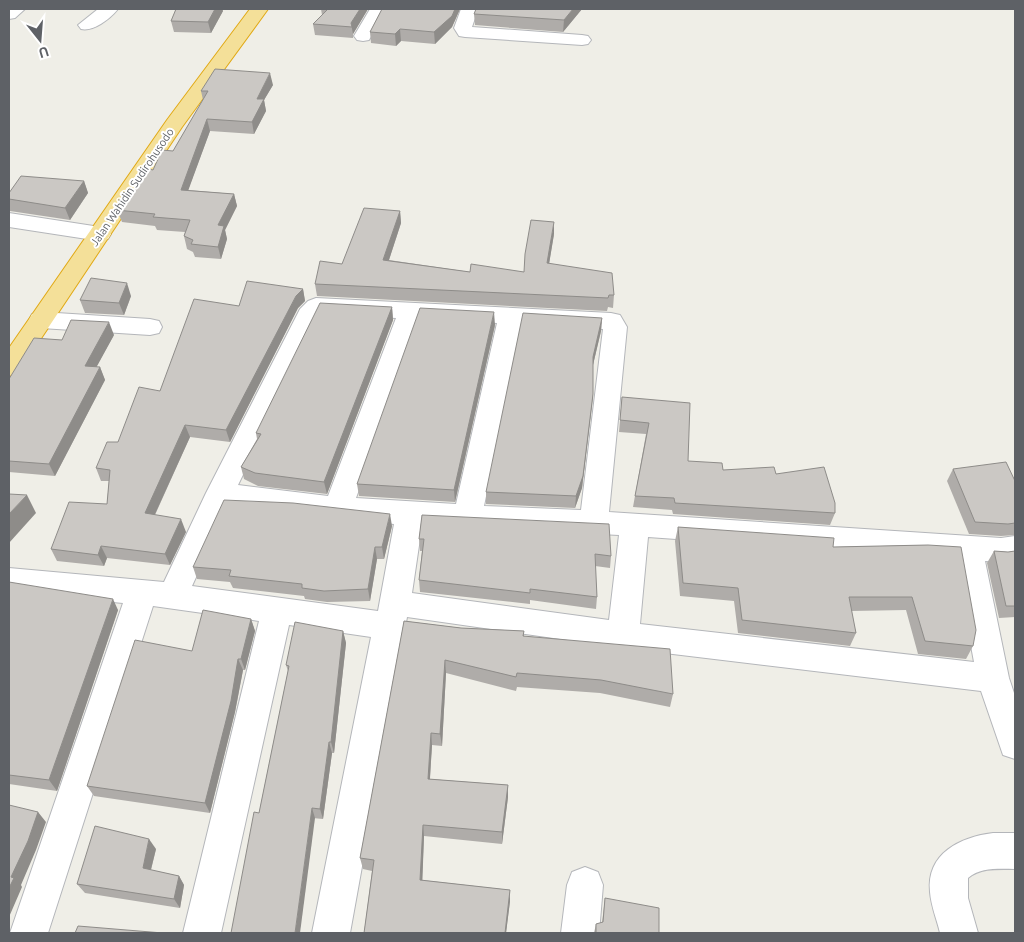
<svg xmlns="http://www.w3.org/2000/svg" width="1024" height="942" font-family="Ubuntu,sans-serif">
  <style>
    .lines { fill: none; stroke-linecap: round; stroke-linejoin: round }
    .minor-casing { stroke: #b4b6ba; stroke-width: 2 }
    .highway-casing { stroke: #e1a915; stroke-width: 2 }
    .minor { fill: #fff; fill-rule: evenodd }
    .highway { fill: #f4e099; fill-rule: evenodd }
    .wall { fill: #afaca9 }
    .shaded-wall { fill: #8e8c89 }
    .building { fill: #cbc8c4; stroke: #8e8c89 }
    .labels { text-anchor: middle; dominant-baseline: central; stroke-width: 4; stroke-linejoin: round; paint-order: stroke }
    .far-street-label { font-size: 11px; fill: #5e6166; stroke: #fff }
  </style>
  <rect width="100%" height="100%" fill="#efeee7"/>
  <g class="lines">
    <g class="minor-casing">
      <g id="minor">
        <polygon points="9,9 25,9 15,18 9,19"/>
        <path d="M 98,9 L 118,9 C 110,19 93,32 81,29 L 78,25 Z"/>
        <polygon points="370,9 387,9 369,40 363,41 357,40 354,36"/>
        <polygon points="461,9 478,9 472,27 582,35 588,36 591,40 588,44 582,45 465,37 459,36 454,28"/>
        <polygon points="9,213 100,227 108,229 111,234 108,239 100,241 9,227"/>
        <path d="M 316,298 L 611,313 L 620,315 L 627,327 L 609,512 L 1001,538 L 1015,536 L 1015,560 L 1001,562 L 985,561 L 1009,678 L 1015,696 L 1015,759 L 1003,755 L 981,691 L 623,648 L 407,617 L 350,933 L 312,933 L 371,637 L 289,625 L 221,933 L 183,933 L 259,621 L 153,606 L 48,933 L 10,933 L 123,603 L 9,592 L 9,568 L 164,582 L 206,493 L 300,309 L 308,301 ZM 321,314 L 396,318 L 328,496 L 238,485 ZM 420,319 L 497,323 L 456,504 L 356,498 ZM 521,324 L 603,329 L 581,510 L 484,506 ZM 229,505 L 338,519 L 394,524 L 378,611 L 192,586 ZM 422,525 L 619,535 L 609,620 L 412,593 ZM 648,537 L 955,559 L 974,662 L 640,624 Z"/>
        <polygon points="41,312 150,319 159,321 162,327 159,333 150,335 41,328 32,326 29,320 32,314"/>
        <path d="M 993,833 L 1015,833 L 1015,869 C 999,869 981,867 968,878 L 968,898 L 978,933 L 940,933 C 937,920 931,906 930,892 C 926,853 961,837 993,833 Z"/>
        <polygon points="585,867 598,872 603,885 599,933 561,933 567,885 572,872"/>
      </g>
    </g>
    <g class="highway-casing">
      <polygon id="highway" points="250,9 268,9 182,127 18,373 9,376 9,348 167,120"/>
    </g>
    <use href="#minor" class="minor"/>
    <use href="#highway" class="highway"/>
  </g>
  <g class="wall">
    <polygon points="176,9 222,9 223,11 211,33 174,32 171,21"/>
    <polygon points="321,9 368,9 353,34 353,38 315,35 313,24 322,15"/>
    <polygon points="382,9 460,9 452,27 435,44 401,41 396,46 371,43 370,32"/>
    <polygon points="476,9 582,9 563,32 475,25 474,14"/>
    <polygon points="273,85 264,100 266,111 254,134 210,131 188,190 234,194 237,206 225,230 227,239 221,259 195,257 193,252 187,249 184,236 185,232 157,230 155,226 122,222 117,210 153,170 173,151 203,100 201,91"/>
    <polygon points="84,181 88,193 70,220 10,211 9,209 9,193"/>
    <polygon points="400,211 401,223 389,260 470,272 524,272 554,234 549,264 614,295 613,308 608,307 607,311 317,296 315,284 342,264"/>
    <polygon points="303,289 305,301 298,308 230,442 190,437 155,515 186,532 170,565 107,558 104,566 57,561 51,549 107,504 109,481 101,481 96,468 118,442 160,391 239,306"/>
    <polygon points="131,296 124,315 85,313 80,300"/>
    <polygon points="392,307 393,320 327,494 258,486 244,479 241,467 257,439 256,433"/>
    <polygon points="602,318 601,331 593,365 593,394 592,406 582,488 575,508 486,504 486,492"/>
    <polygon points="495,325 455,502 359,496 357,484"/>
    <polygon points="114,335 96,367 100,367 105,380 55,476 9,472 9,379"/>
    <polygon points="622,397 688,461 723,470 776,474 835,513 830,525 673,514 672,510 633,507 646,434 619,432"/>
    <polygon points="953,469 1015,481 1015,535 1001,536 969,534 947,481"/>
    <polygon points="422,515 611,556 610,568 595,566 597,597 596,609 530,600 530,604 420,592 419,580 422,551 420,551 419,539"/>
    <polygon points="392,526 384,559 377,559 370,601 327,602 305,599 304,596 233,588 230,582 197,579 193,567"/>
    <polygon points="678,527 833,547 928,545 973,646 966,659 918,654 906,610 851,611 856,633 850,646 738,633 734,601 680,596 675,541"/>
    <polygon points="994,551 1008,552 1015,551 1015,617 999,618 987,563"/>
    <polygon points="9,582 118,610 57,791 9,784"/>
    <polygon points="251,619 255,631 245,670 243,670 235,712 210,813 94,796 87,786 192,651"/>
    <polygon points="404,621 461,628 524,631 524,636 673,694 670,707 600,693 517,687 516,691 446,673 442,746 432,745 430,779 508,785 508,797 502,844 424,836 422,880 510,890 510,901 506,933 364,933 372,871 363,869 360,858"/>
    <polygon points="343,631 346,643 334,753 332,753 323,819 259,813 288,671 286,665"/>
    <polygon points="156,849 151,870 179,876 184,885 180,908 85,893 77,884"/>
    <polygon points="605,898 659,933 594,933 596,924 602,923"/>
  </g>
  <g class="shaded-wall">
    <polygon points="215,9 222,9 223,11 211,33 208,22"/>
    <polygon points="360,9 368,9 353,34 351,23"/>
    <polygon points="455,9 460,9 452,27 435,44 434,32"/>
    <polygon points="573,9 582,9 563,32 564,20"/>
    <polygon points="400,29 401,41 396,46 395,34"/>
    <polygon points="270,73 273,85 264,100 266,111 254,134 252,122 257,99"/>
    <polygon points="207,119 210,131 184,202 181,190"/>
    <polygon points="84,181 88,193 70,220 65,208"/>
    <polygon points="234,194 237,206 225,230 227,239 221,259 218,247 218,225"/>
    <polygon points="400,211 401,223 385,272 383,260"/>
    <polygon points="554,222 554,234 547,276 547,263"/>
    <polygon points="127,283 131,296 124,315 119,303"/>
    <polygon points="303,289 305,301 298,308 230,442 226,430 296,296"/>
    <polygon points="392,307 393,320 327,494 324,482"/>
    <polygon points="494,312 495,325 455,502 454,490"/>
    <polygon points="602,318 601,331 592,369 593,357"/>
    <polygon points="109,322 114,335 90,379 85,366"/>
    <polygon points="100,367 105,380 55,476 49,464"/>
    <polygon points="593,394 582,488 575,508 576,496"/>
    <polygon points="185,425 190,437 150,525 145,513"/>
    <polygon points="27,495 36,513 9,543 9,514"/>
    <polygon points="390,514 392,526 384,559 382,547"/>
    <polygon points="181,519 186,532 170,565 165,554"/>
    <polygon points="101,546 107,558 104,566 98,555"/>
    <polygon points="375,547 377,559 370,601 368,589"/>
    <polygon points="113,599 118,610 57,791 49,780"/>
    <polygon points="251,619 255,631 245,670 241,659"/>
    <polygon points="343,631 346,643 334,753 331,742"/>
    <polygon points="238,659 243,670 235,712 210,813 205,803"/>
    <polygon points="445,660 446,673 442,746 440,734"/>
    <polygon points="431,733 432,745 429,791 428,779"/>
    <polygon points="329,742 332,753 323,819 320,809"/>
    <polygon points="508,785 508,797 502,844 502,832"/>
    <polygon points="312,808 315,818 300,933 295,933"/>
    <polygon points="38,812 46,822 36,850 21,885 22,887 9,917 9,888 11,877"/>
    <polygon points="423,825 424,836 422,890 420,880"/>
    <polygon points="149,839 156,849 149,877 143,868"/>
    <polygon points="179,876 184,885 180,908 174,899"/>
    <polygon points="510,890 510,901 506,933 505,933"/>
  </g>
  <g class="building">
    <polygon points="176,9 215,9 208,22 171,21"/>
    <polygon points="328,9 360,9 351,23 352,27 313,24"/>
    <polygon points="382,9 455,9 452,16 434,32 400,29 395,34 370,32"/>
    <polygon points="476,9 573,9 564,20 474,14"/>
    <polygon points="215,69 270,73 257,99 264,99 252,122 207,119 181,190 234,194 218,225 224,226 218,247 191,244 193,240 184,236 190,220 153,217 155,214 117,210 130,190 135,191 145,168 153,170 162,150 173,151 208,91 201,91"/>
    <polygon points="21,176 84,181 65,208 9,199 9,193"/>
    <polygon points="364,208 400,211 383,260 470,272 471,264 524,272 525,254 531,220 554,222 547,263 612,273 614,295 609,295 608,298 315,284 320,261 342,264"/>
    <polygon points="91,278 127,283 119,303 80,300"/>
    <polygon points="247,281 303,289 296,296 226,430 185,425 145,513 181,519 165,554 101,546 98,555 51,549 69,502 107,504 110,470 96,468 107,442 118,442 139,387 160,391 194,299 239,306"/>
    <polygon points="320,303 392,307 324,482 255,473 241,467 261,434 256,433"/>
    <polygon points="420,308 494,312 454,490 357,484"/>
    <polygon points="523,313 602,318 593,357 593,394 583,476 576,496 486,492"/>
    <polygon points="71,320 109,322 85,366 100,367 49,464 9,461 9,379 34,338 62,340"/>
    <polygon points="622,397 690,403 688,461 722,463 723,470 774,467 776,474 824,467 835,503 835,513 675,503 674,498 635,496 649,423 620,420"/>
    <polygon points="1006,462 1015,481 1015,523 1008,524 975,522 953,469"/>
    <polygon points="9,494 27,495 9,514"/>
    <polygon points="224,500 293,503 390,514 382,547 375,547 368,589 324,591 302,588 302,584 229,576 231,570 193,567"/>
    <polygon points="422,515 609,524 611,556 595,554 597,597 530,589 530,593 419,580 424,539 419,539"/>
    <polygon points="678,527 834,538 833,547 928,545 961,547 976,630 973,646 925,641 912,597 849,597 856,633 742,620 738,588 683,583"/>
    <polygon points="994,551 1008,552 1015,551 1015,606 1006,606"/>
    <polygon points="9,582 113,599 49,780 9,775"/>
    <polygon points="203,610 251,619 241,659 238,659 231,701 205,803 87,786 135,640 192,651"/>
    <polygon points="404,621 461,628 524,631 523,636 670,649 673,694 601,680 517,673 516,677 445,660 440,734 431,733 428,779 508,785 502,832 423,825 420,880 510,890 505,933 364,933 374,860 360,858"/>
    <polygon points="295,622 343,631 331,742 329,742 320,809 312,808 295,933 231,933 254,812 259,813 289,666 286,665"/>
    <polygon points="9,805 38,812 28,841 11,877 14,878 9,888"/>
    <polygon points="95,826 149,839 143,868 179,876 174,899 77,884"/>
    <polygon points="605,898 659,908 659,933 596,933 596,924 603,922"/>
    <polygon points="78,926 163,933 75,933"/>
  </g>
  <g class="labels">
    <g class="far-street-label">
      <text transform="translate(132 187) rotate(-56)">Jalan Wahidin Sudirohusodo</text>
    </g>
  </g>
  <rect width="1024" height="942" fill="none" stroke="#5e6166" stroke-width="20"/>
  <g transform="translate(40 40) rotate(163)" stroke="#ffffff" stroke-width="4" paint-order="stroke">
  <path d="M0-4L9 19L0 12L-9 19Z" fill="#5e6166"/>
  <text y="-8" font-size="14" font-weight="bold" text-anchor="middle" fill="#5e6166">U</text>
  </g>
</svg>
